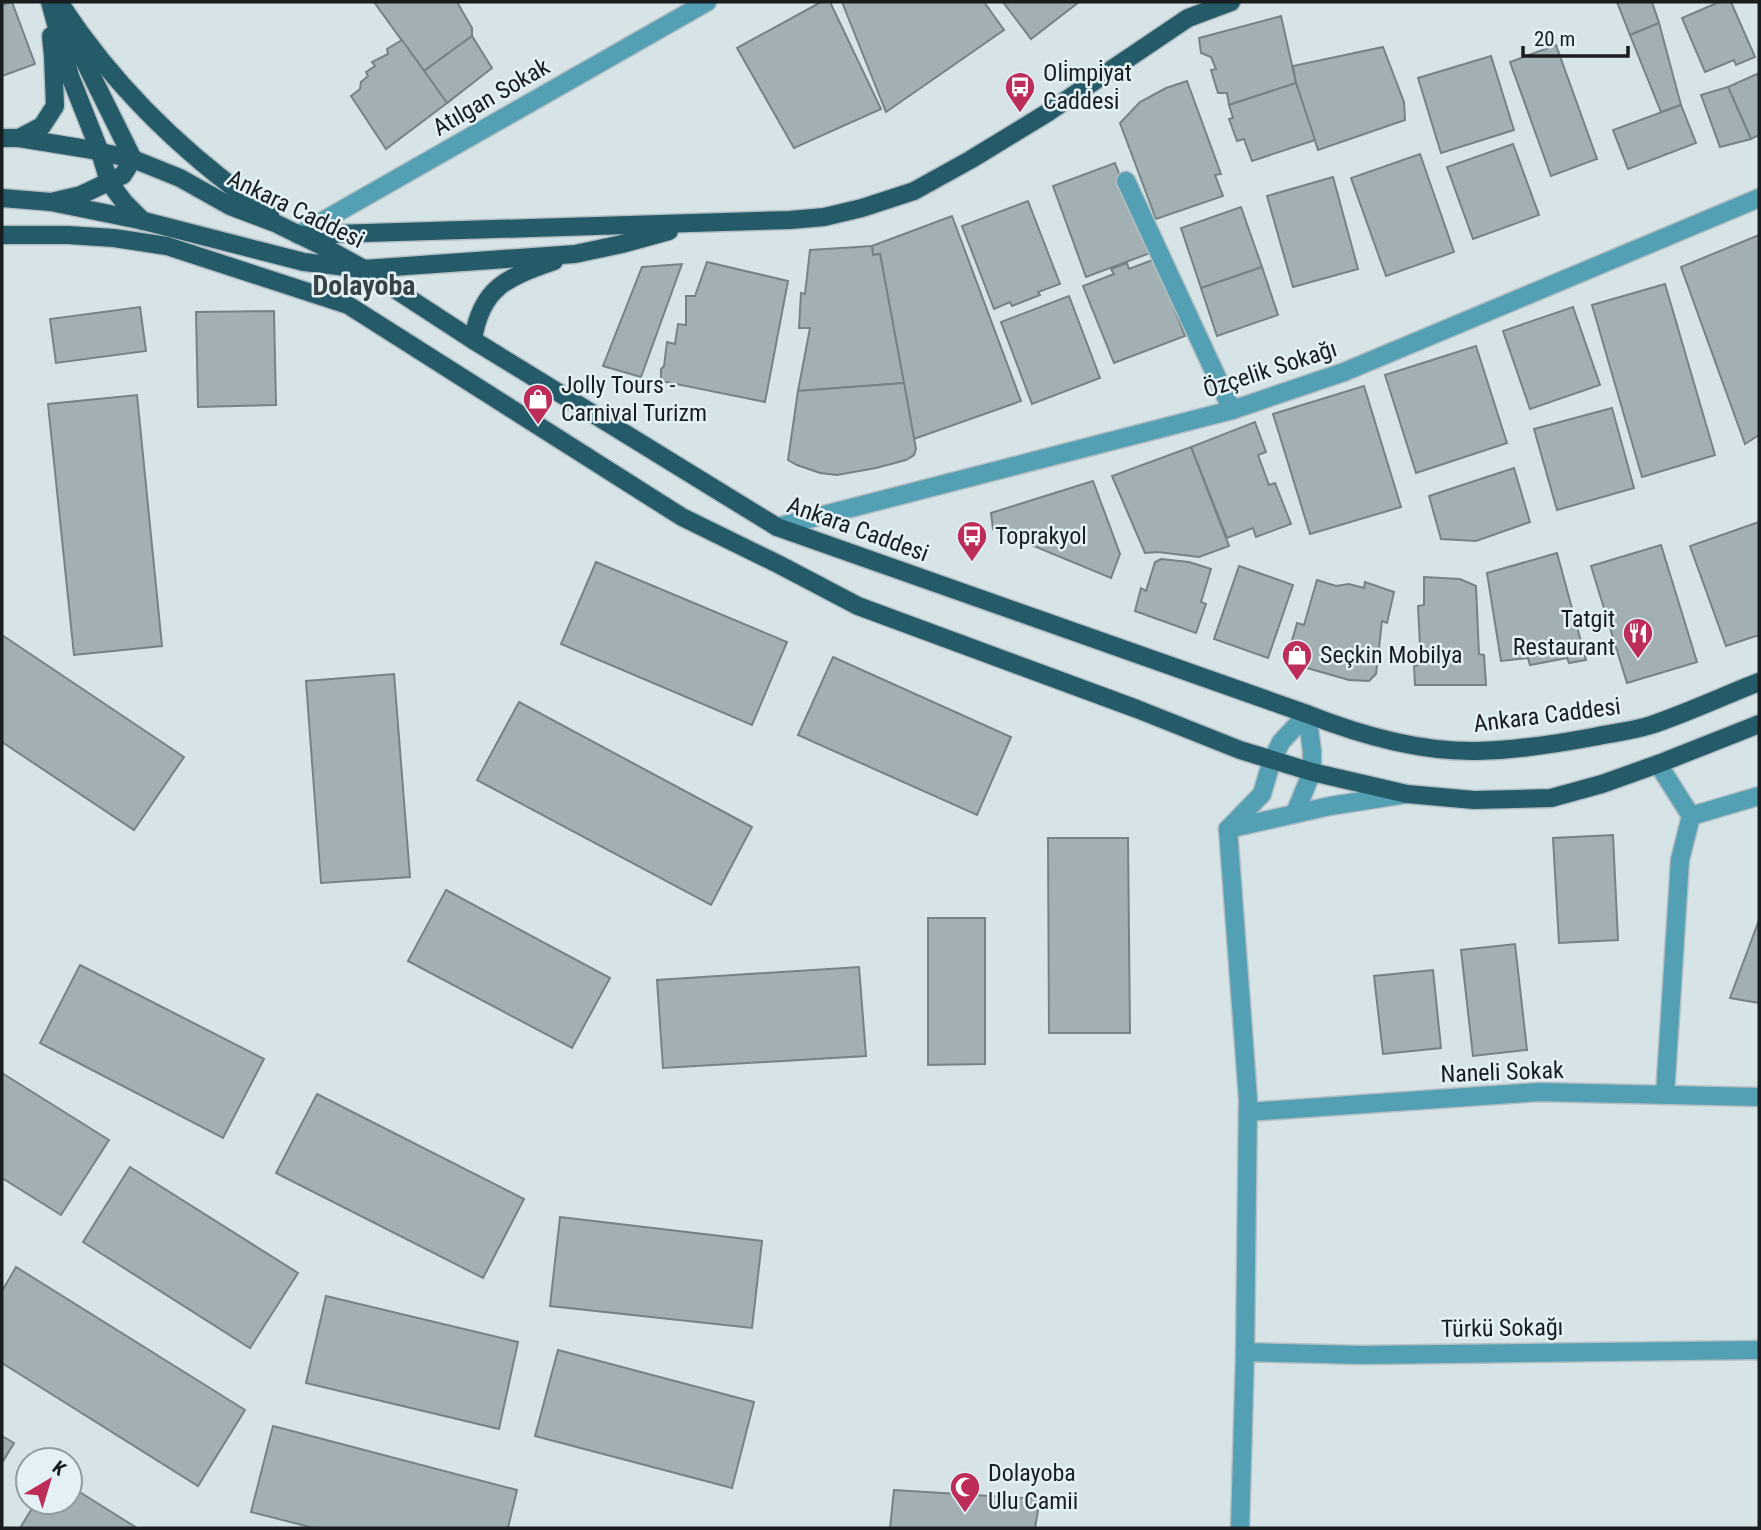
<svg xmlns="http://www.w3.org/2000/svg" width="1761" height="1530" font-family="'Roboto Condensed',sans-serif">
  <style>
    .building { fill: #a3b0b3; stroke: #758286; stroke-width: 2 }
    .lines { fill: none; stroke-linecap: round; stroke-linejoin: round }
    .minor-casing { stroke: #b4bfc3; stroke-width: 21 }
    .major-casing { stroke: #b4bfc3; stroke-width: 21 }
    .minor { stroke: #539fb3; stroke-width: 18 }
    .major { stroke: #255b69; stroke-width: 18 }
    .labels { text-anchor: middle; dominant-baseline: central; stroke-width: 5; stroke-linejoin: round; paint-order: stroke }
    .poi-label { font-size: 24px; fill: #181d1f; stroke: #e3f0f5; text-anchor: start }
    .street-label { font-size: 24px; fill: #181d1f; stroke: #e3f0f5 }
    .quarter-label { font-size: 28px; font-weight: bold; fill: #374246; stroke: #e3f0f5 }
  </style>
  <rect width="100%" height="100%" fill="#d6e3e7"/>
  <g class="building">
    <polygon points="12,2 35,64 2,76 2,5"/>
    <polygon points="374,2 457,2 472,28 472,36 424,71"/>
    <polygon points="821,2 830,2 881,109 794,148 737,48"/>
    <polygon points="842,2 984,2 1004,30 886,112"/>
    <polygon points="1003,2 1079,2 1031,39"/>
    <polygon points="1617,2 1652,2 1659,23 1630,35"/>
    <polygon points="1719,2 1731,2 1755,57 1736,65 1734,60 1705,72 1682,18"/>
    <polygon points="1281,16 1296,83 1229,105 1227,93 1218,93 1211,70 1216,69 1211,57 1201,53 1199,38"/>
    <polygon points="1659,23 1681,105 1661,112 1630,35"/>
    <polygon points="472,36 492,68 447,103 424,71"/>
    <polygon points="402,40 447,103 386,149 351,96 360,89 361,82 368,76 366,72 375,66 372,62 388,54 387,49"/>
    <polygon points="1556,45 1597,159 1551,176 1510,62"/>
    <polygon points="1383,47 1404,102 1405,120 1318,150 1296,83 1293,66"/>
    <polygon points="1491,56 1514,130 1441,153 1418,78"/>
    <polygon points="1759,73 1759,135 1751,139 1728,87"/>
    <polygon points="1187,81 1221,174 1215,175 1223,196 1156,219 1120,123 1140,102 1166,88"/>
    <polygon points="1296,83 1315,140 1252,161 1244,139 1237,141 1229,119 1233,118 1229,105"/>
    <polygon points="1728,87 1751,139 1720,147 1701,95"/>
    <polygon points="1681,105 1696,143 1628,169 1613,130"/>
    <polygon points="1513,144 1539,215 1473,239 1447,167"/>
    <polygon points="1420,154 1454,252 1386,276 1351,178"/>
    <polygon points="1115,163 1150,253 1086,277 1053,186"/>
    <polygon points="1333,177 1358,269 1293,287 1267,196"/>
    <polygon points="1028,201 1060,284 1038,292 1040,295 1012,306 1010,302 994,309 962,226"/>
    <polygon points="1241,207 1262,267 1201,288 1181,228"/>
    <polygon points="952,216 1021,401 914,439 880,254 873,255 872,246"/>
    <polygon points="1759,235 1759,435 1745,444 1681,267"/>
    <polygon points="872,246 873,255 880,254 904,383 798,391 810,328 799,328 801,293 805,294 810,250"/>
    <polygon points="1155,259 1185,336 1114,363 1083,286 1114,274 1111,269 1127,263 1129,269"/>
    <polygon points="707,262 788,281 765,402 661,381 661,369 664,366 667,342 675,344 678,324 686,325 686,296 695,296"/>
    <polygon points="682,264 641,377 603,366 642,267"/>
    <polygon points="1262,267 1278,315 1217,336 1201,288"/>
    <polygon points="1665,284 1715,455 1642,477 1592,305"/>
    <polygon points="1069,296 1100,378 1032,404 1001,322"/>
    <polygon points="140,307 146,351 56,363 50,319"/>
    <polygon points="1573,307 1600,385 1530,409 1503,331"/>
    <polygon points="274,311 276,405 198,407 196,312"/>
    <polygon points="1476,346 1507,443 1416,473 1385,375"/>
    <polygon points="904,383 916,449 914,455 906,460 876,468 837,475 820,473 797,465 788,460 798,391"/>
    <polygon points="1364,386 1401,507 1310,534 1273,414"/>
    <polygon points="137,395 162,646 74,655 48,404"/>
    <polygon points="1612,408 1634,488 1557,510 1534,429"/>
    <polygon points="1255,422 1266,452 1258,455 1269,485 1275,483 1291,524 1256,537 1253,528 1227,538 1191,447"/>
    <polygon points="1191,447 1229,546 1199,557 1158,552 1145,553 1112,476"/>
    <polygon points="1514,468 1530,522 1476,541 1441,539 1429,496"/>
    <polygon points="1093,481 1120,554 1111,578 993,529 991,513"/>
    <polygon points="1759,522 1759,635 1726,646 1690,546"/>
    <polygon points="1661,545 1697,662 1627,683 1591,566"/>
    <polygon points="1557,553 1586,660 1569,663 1567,658 1530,665 1528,658 1501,661 1487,573"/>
    <polygon points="1161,559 1189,562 1211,569 1201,602 1206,604 1196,633 1135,611 1141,588 1146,591 1155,562"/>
    <polygon points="596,562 787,642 752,725 561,644"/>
    <polygon points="1239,566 1293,585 1268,658 1214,639"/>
    <polygon points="1424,577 1460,579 1476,586 1479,654 1484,655 1486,685 1415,685 1414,666 1421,665 1418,606 1424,605"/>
    <polygon points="1317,580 1336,586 1349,584 1364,588 1365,582 1394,592 1387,623 1382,621 1376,674 1369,681 1349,680 1286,662 1297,623 1304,625"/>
    <polygon points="2,635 184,757 134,830 2,742"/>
    <polygon points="833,657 1011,737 977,815 798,735"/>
    <polygon points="394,674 410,877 321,883 306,681"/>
    <polygon points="519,702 752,827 711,905 477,780"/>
    <polygon points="1613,835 1618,940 1559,943 1553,838"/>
    <polygon points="1048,838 1128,838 1130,1033 1049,1033"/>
    <polygon points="446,890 610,978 572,1048 408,961"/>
    <polygon points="928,918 985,918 985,1064 928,1065"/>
    <polygon points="1759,920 1759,1003 1730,998"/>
    <polygon points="1515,944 1527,1050 1473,1056 1461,950"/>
    <polygon points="80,965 264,1059 223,1138 40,1043"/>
    <polygon points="859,967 866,1056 663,1068 657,980"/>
    <polygon points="1433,970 1441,1048 1383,1054 1374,976"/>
    <polygon points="2,1073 109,1140 61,1215 2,1178"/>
    <polygon points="317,1094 524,1199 483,1278 276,1173"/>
    <polygon points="130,1167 298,1273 250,1348 83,1242"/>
    <polygon points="560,1217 762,1241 752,1328 550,1306"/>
    <polygon points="16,1267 245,1410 198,1486 2,1363 2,1291"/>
    <polygon points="326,1296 518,1342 499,1429 306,1383"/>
    <polygon points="558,1350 754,1402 732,1488 535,1436"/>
    <polygon points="273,1426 517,1490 508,1528 314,1528 251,1512"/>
    <polygon points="2,1436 14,1443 2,1463"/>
    <polygon points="70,1486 137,1528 20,1528 36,1502 70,1502"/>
    <polygon points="894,1490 1040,1499 1035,1528 890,1528"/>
  </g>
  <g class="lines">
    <g class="minor-casing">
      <g id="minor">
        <polyline points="1126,181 1232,410"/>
        <polyline points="298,235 707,2"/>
        <polyline points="777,527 1232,410 1344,372 1759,198"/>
        <polyline points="1658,764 1691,816 1759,796"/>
        <polyline points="1295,813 1312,772 1312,751 1307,714"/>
        <polyline points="1228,829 1248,1099 1245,1352 1240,1528"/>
        <polyline points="1228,829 1330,806 1407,794"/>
        <polyline points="1228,829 1262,794 1272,760 1281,742 1307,714"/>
        <polyline points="1665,1095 1680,860 1691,816"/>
        <polyline points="1248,1112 1539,1092 1759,1097"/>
        <polyline points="1245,1352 1362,1355 1759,1350"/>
      </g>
    </g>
    <g class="major-casing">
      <g id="major">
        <polyline points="50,2 70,76 100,152 109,182 124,202 143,221"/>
        <path d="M 59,2 C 114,87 187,157 270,214"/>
        <polyline points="71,34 133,159"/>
        <path d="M 2,138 L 19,138 L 87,149 L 133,159 L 180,178 L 230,206 L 275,223 L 322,246 L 364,269 L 473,340 L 777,527 L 1307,714 C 1360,735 1420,752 1477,751 C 1516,750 1556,744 1593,737 C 1612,733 1632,731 1651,725 C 1687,713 1723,696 1759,682"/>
        <polyline points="19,138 42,126 55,106 53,56 51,36"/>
        <polyline points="2,198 51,202 81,195 123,175 133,159"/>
        <polyline points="51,202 144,221 304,262 364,269 575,254 622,244 669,231"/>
        <polyline points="2,235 68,235 114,238 167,246 348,305 682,517 778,564 858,606 1137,709 1240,750 1312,772 1407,794 1474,800 1551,798 1602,784 1658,764 1759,724"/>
        <polyline points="302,235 790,220 824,217 862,208 914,191 970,160 1047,113 1188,18 1231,2"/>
        <path d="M 473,340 C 481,287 508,277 554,261"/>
      </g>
    </g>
    <use href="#minor" class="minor"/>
    <use href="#major" class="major"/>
  </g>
  <defs>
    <g id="bus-pin" transform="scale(1.575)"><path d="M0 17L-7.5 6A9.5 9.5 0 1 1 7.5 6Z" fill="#bc2d59" stroke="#e3f0f5"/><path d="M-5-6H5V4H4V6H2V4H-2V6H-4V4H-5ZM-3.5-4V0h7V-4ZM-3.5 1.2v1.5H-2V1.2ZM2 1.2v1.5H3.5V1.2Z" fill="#fff"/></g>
    <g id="shop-pin" transform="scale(1.575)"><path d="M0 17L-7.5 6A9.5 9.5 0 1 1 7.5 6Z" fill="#bc2d59" stroke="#e3f0f5"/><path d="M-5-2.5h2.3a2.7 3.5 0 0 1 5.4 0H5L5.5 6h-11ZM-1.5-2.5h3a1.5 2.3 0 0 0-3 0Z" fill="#fff"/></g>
    <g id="restaurant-pin" transform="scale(1.575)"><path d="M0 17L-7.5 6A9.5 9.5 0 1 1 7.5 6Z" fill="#bc2d59" stroke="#e3f0f5"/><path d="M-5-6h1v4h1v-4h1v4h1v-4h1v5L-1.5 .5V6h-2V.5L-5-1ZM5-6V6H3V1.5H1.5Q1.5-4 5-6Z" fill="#fff"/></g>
    <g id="mosque-pin" transform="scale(1.575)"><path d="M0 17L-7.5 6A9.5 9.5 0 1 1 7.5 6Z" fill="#bc2d59" stroke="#e3f0f5"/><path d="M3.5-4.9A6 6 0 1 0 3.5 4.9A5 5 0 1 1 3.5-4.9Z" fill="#fff"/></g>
  </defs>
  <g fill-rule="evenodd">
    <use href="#bus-pin" x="1020" y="87"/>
    <use href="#shop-pin" x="538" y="399"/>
    <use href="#bus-pin" x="972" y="536"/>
    <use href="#restaurant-pin" x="1638" y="633"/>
    <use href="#shop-pin" x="1297" y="655"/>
    <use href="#mosque-pin" x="965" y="1487"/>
  </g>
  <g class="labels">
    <g class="poi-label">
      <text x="1043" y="73">Oli̇mpi̇yat<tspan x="1043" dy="28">Caddesi̇</tspan></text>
      <text x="561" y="385">Jolly Tours -<tspan x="561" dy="28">Carnival Turizm</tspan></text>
      <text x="995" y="536">Toprakyol</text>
      <text x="1615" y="619" text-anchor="end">Tatgit<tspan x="1615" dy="28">Restaurant</tspan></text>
      <text x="1320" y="655">Seçkin Mobilya</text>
      <text x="988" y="1473">Dolayoba<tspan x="988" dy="28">Ulu Camii</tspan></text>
    </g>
    <g class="street-label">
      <text transform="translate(491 97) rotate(-30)">Atılgan Sokak</text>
      <text transform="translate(296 209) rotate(26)">Ankara Caddesi</text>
      <text transform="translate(1270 369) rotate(-18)">Özçelik Sokağı</text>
      <text transform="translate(858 529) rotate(20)">Ankara Caddesi</text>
      <text transform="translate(1547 715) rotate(-7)">Ankara Caddesi</text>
      <text transform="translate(1502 1072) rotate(-2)">Naneli Sokak</text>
      <text transform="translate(1502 1328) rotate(-1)">Türkü Sokağı</text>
    </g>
    <g class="quarter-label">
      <text x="364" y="285">Dolayoba</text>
    </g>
  </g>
  <rect width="1761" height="1530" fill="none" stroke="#181d1f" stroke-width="7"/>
  <g transform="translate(49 1481) rotate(38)"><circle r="33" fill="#e3f0f5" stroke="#929c9f" stroke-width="2"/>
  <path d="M0-5L12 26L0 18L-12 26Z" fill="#bc2d59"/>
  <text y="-10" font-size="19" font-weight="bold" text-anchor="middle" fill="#181d1f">K</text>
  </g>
  <path d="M1523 46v10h105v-10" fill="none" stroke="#181d1f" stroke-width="3.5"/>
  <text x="1534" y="46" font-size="21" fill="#181d1f" stroke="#e3f0f5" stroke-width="5" paint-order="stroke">20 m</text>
</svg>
